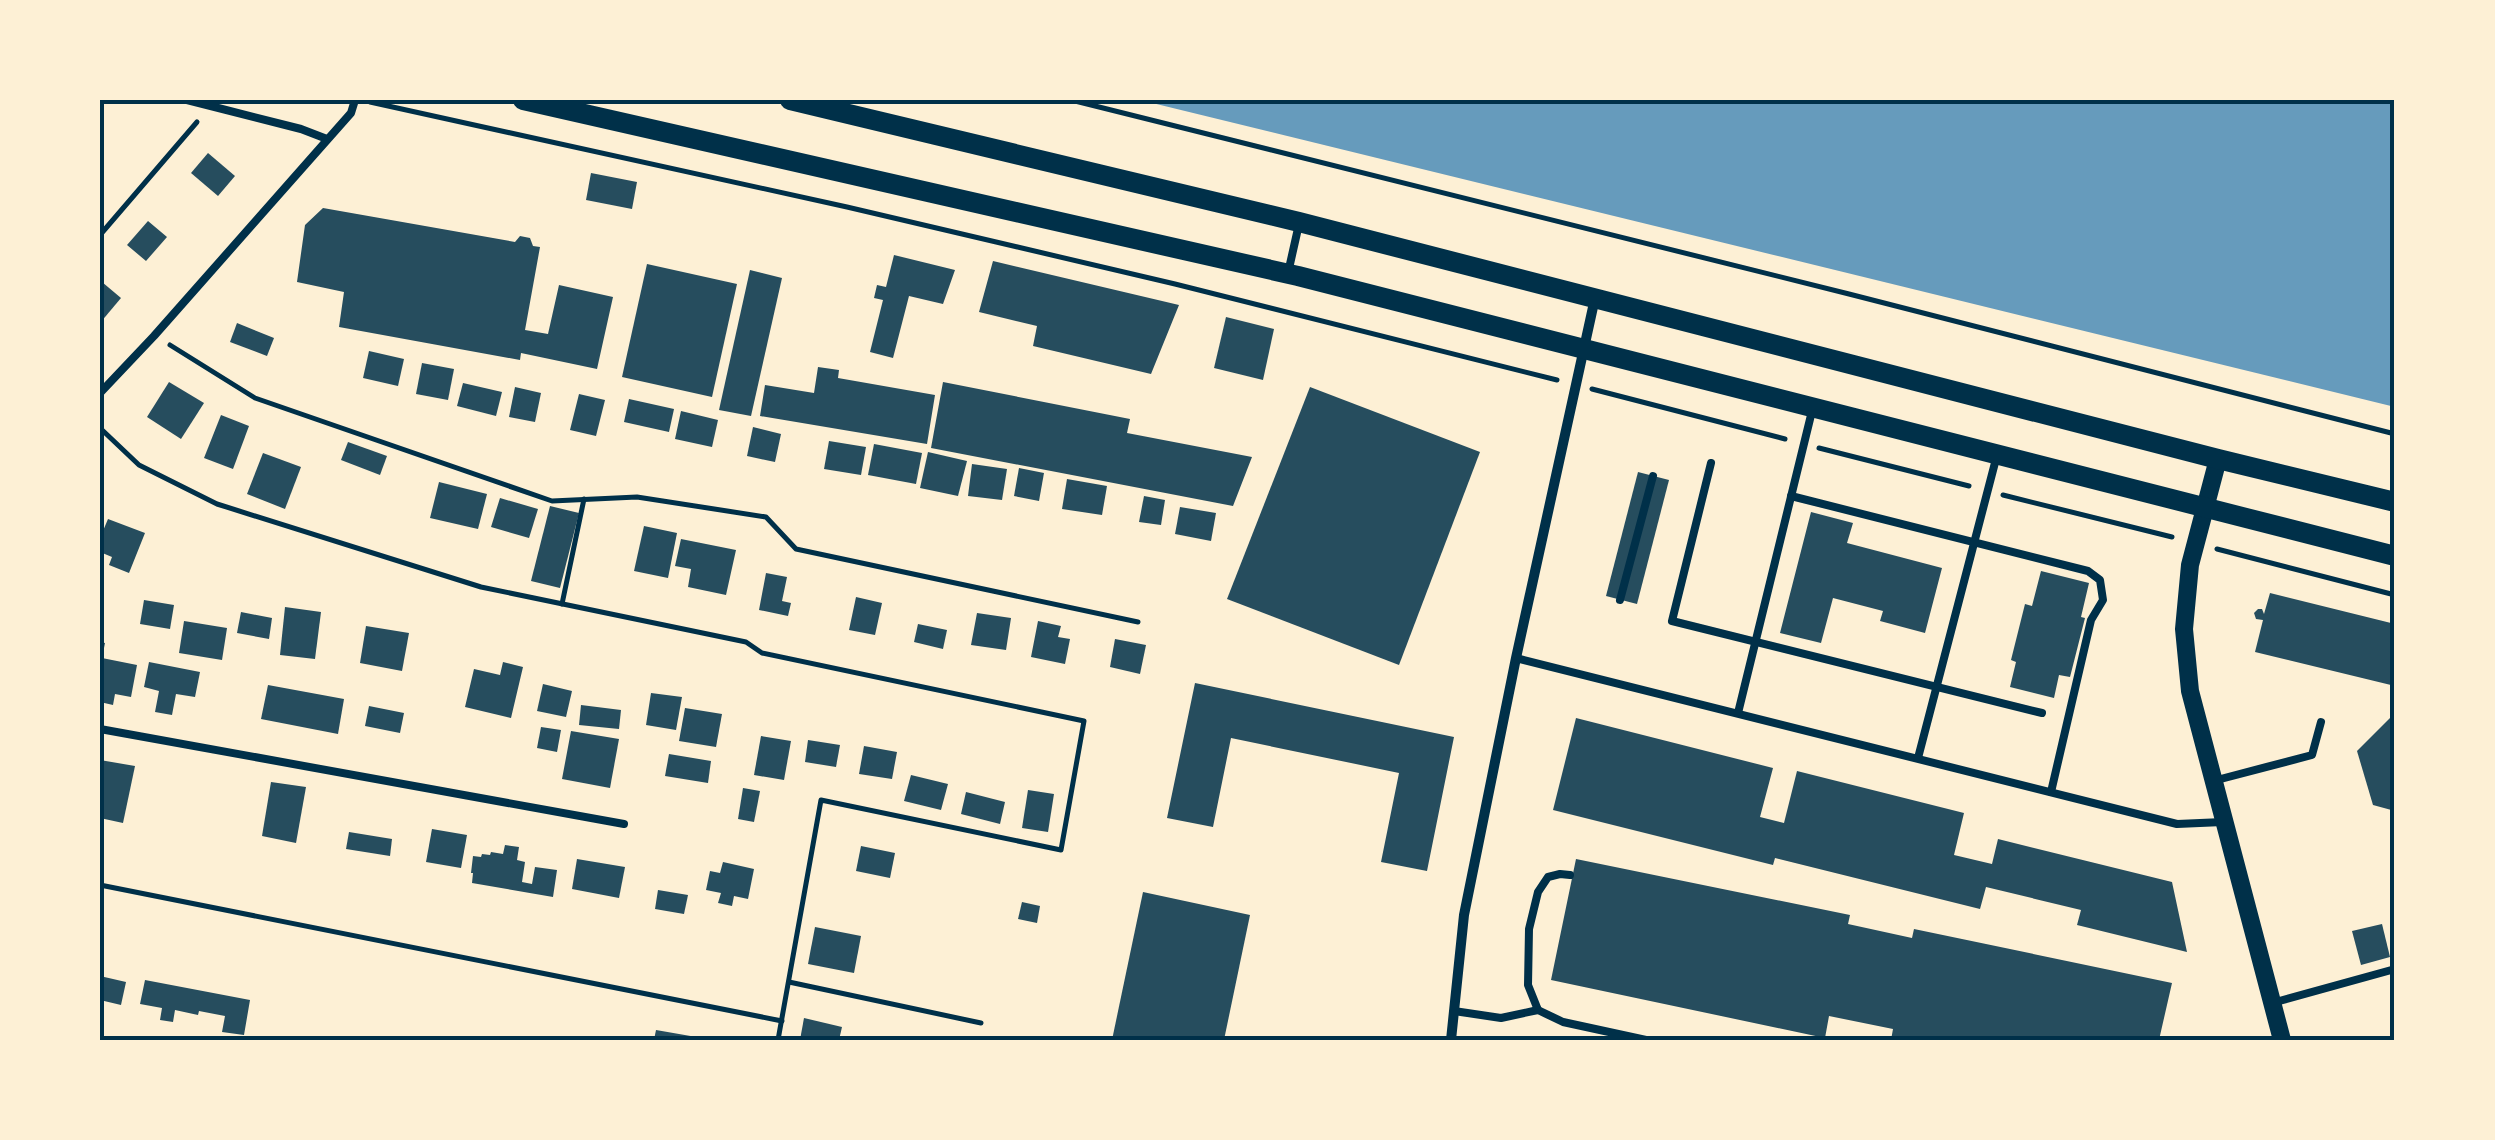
<svg xmlns="http://www.w3.org/2000/svg" width="2495" height="1140" font-family="Mulish,sans-serif">
  <style>
    .water { fill: #669bbc }
    .building { fill: #264d5e }
    .lines { fill: none; stroke-linecap: round; stroke-linejoin: round }
    .path { stroke: #003049; stroke-width: 5 }
    .service { stroke: #003049; stroke-width: 8 }
    .minor { stroke: #003049; stroke-width: 10 }
    .tertiary { stroke: #003049; stroke-width: 18 }
    .secondary { stroke: #003049; stroke-width: 20 }
    .neatline { fill: none; stroke: #003049; stroke-width: 4 }
  </style>
  <rect width="100%" height="100%" fill="#fdf0d5"/>
  <polygon class="water" points="1140,100 2395,100 2395,407"/>
  <g class="building">
    <polygon points="208,153 235,176 218,196 191,173"/>
    <polygon points="591,173 637,182 632,209 586,200"/>
    <polygon points="323,208 515,242 520,236 530,238 533,246 540,247 525,330 548,334 559,285 613,297 597,369 521,353 520,360 339,327 344,292 297,282 305,225"/>
    <polygon points="148,221 167,237 146,261 127,245"/>
    <polygon points="894,255 955,270 943,304 909,296 893,358 870,352 883,300 874,298 877,285 886,287"/>
    <polygon points="993,261 1179,305 1151,374 1033,346 1037,326 979,312"/>
    <polygon points="647,264 737,284 712,397 622,377"/>
    <polygon points="750,270 782,278 751,416 719,410"/>
    <polygon points="102,282 121,298 100,323 100,285"/>
    <polygon points="1226,317 1274,329 1263,380 1214,368"/>
    <polygon points="237,323 274,338 267,356 230,342"/>
    <polygon points="369,351 404,359 398,386 363,378"/>
    <polygon points="422,363 454,369 448,400 416,394"/>
    <polygon points="818,367 839,370 838,378 935,395 927,444 760,416 765,385 814,393"/>
    <polygon points="169,382 204,403 181,439 147,417"/>
    <polygon points="943,382 1130,419 1127,433 1252,457 1233,506 931,448"/>
    <polygon points="463,383 502,392 496,416 457,406"/>
    <polygon points="515,387 541,393 535,422 509,417"/>
    <polygon points="1310,387 1480,452 1399,665 1227,599"/>
    <polygon points="579,394 605,400 596,436 570,430"/>
    <polygon points="629,399 674,409 669,432 624,422"/>
    <polygon points="681,411 718,420 712,447 675,439"/>
    <polygon points="221,415 249,426 233,469 204,458"/>
    <polygon points="753,427 781,434 775,462 747,456"/>
    <polygon points="829,441 866,447 861,475 824,469"/>
    <polygon points="348,442 387,456 380,475 341,460"/>
    <polygon points="874,444 922,453 916,484 868,475"/>
    <polygon points="928,452 967,461 958,496 920,488"/>
    <polygon points="263,453 301,467 285,509 247,494"/>
    <polygon points="972,464 1007,469 1002,500 968,496"/>
    <polygon points="1019,468 1044,473 1039,501 1014,496"/>
    <polygon points="1638,472 1669,480 1637,604 1606,596"/>
    <polygon points="1067,479 1107,486 1102,515 1062,509"/>
    <polygon points="439,482 487,494 478,529 430,518"/>
    <polygon points="1144,496 1165,500 1161,525 1139,522"/>
    <polygon points="500,498 538,509 529,538 491,527"/>
    <polygon points="550,506 579,513 560,588 531,581"/>
    <polygon points="1180,507 1216,513 1211,541 1175,534"/>
    <polygon points="1811,512 1853,523 1847,543 1942,568 1925,633 1880,621 1883,611 1833,598 1821,643 1780,633"/>
    <polygon points="108,519 145,533 129,573 109,565 112,557 100,552 100,538"/>
    <polygon points="644,526 677,533 668,578 634,571"/>
    <polygon points="681,539 736,550 726,595 688,587 691,569 675,566"/>
    <polygon points="2041,571 2089,583 2081,617 2085,618 2070,677 2059,675 2054,698 2010,687 2016,662 2011,660 2025,604 2032,606"/>
    <polygon points="766,573 787,577 782,601 791,603 788,616 759,610"/>
    <polygon points="2270,593 2395,624 2395,686 2255,652 2263,620 2256,619 2254,613 2258,609 2262,609 2264,614"/>
    <polygon points="856,597 882,603 875,635 849,630"/>
    <polygon points="144,600 174,605 170,629 140,624"/>
    <polygon points="285,607 321,612 315,659 280,655"/>
    <polygon points="241,612 272,618 269,639 237,633"/>
    <polygon points="977,613 1011,618 1006,650 971,645"/>
    <polygon points="184,621 227,628 222,660 179,653"/>
    <polygon points="1038,621 1061,626 1058,637 1070,639 1065,664 1031,657"/>
    <polygon points="918,624 947,630 943,649 914,642"/>
    <polygon points="366,626 409,633 402,671 360,663"/>
    <polygon points="1115,639 1146,645 1140,674 1110,667"/>
    <polygon points="100,642 105,643 102,658 137,665 131,697 115,694 113,705 100,702"/>
    <polygon points="149,662 200,672 195,697 176,694 172,715 155,712 159,691 144,687"/>
    <polygon points="503,662 523,667 511,718 465,707 474,669 500,675"/>
    <polygon points="1195,683 1454,737 1427,871 1381,862 1399,773 1231,738 1213,827 1167,818"/>
    <polygon points="543,684 572,691 566,717 537,711"/>
    <polygon points="268,685 344,699 338,734 261,719"/>
    <polygon points="651,693 682,697 676,730 646,725"/>
    <polygon points="581,705 621,710 619,729 579,725"/>
    <polygon points="369,706 404,713 400,733 365,726"/>
    <polygon points="685,708 722,714 716,747 679,741"/>
    <polygon points="2395,713 2395,811 2373,805 2357,751"/>
    <polygon points="1576,718 1773,768 1760,817 1784,823 1797,771 1964,813 1954,855 1992,864 1998,839 2172,882 2187,952 2077,925 2081,910 1986,887 1980,909 1775,858 1773,865 1553,810"/>
    <polygon points="541,727 561,730 557,752 537,748"/>
    <polygon points="571,731 619,739 610,788 562,779"/>
    <polygon points="761,736 791,741 784,780 754,775"/>
    <polygon points="808,740 840,745 836,767 805,762"/>
    <polygon points="864,746 897,752 892,779 859,774"/>
    <polygon points="669,754 711,761 708,783 665,776"/>
    <polygon points="100,760 135,766 123,823 100,818"/>
    <polygon points="911,775 948,784 941,810 904,801"/>
    <polygon points="271,782 306,787 296,843 262,836"/>
    <polygon points="743,788 760,791 754,822 738,819"/>
    <polygon points="1028,790 1054,794 1048,832 1022,828"/>
    <polygon points="966,792 1005,802 1000,824 961,814"/>
    <polygon points="432,829 467,835 461,868 426,862"/>
    <polygon points="349,832 392,839 390,856 346,849"/>
    <polygon points="505,845 519,847 517,860 525,862 522,882 532,884 535,867 557,870 553,897 472,883 473,873 471,873 473,856 481,857 482,854 490,855 491,852 503,854"/>
    <polygon points="861,846 895,853 890,878 856,871"/>
    <polygon points="577,859 625,867 619,898 572,889"/>
    <polygon points="1576,859 1850,915 1848,924 1912,938 1914,929 2172,983 2159,1040 1891,1040 1893,1029 1829,1016 1825,1038 1551,980"/>
    <polygon points="723,862 754,869 748,899 734,896 732,906 718,903 721,893 706,890 710,871 720,873"/>
    <polygon points="658,890 688,895 684,914 655,909"/>
    <polygon points="1143,892 1250,915 1224,1040 1112,1040"/>
    <polygon points="1022,902 1040,906 1037,923 1018,919"/>
    <polygon points="2382,924 2390,957 2361,965 2352,931"/>
    <polygon points="815,927 861,936 854,973 808,964"/>
    <polygon points="100,976 126,982 121,1005 100,1000"/>
    <polygon points="145,980 250,1000 244,1035 222,1032 225,1016 199,1011 198,1015 175,1010 173,1022 160,1020 162,1008 140,1004"/>
    <polygon points="804,1018 842,1027 839,1040 800,1040"/>
    <polygon points="656,1030 702,1038 702,1040 654,1040"/>
  </g>
  <g class="lines">
    <g class="path">
      <polyline points="1071,100 1849,294 2395,434"/>
      <polyline points="370,102 847,207 1175,284 1557,380"/>
      <polyline points="100,235 197,122"/>
      <polyline points="170,345 255,398 552,501 637,497 766,517 796,549 1138,622"/>
      <polyline points="1592,389 1785,439"/>
      <polyline points="100,428 139,465 217,504 481,587 746,642 762,653 1084,721 1061,850 821,800 778,1040"/>
      <polyline points="1819,448 1969,486"/>
      <polyline points="2003,495 2172,537"/>
      <polyline points="2217,549 2395,595"/>
      <polyline points="562,604 584,499"/>
      <polyline points="100,885 782,1021"/>
      <polyline points="789,982 981,1023"/>
    </g>
    <g class="service">
      <polyline points="187,100 301,129 327,139"/>
      <polyline points="1288,273 1299,224"/>
      <polyline points="100,393 154,336 351,113 355,100"/>
      <polyline points="1711,463 1672,621 2042,713"/>
      <polyline points="1791,496 2088,571 2100,580 2103,600 2091,620 2051,792"/>
      <polyline points="1620,600 1653,476"/>
      <polyline points="1516,658 2177,824 2223,822"/>
      <polyline points="1738,713 1812,411"/>
      <polyline points="100,729 624,824"/>
      <polyline points="1918,758 1997,455"/>
      <polyline points="2213,781 2312,755 2321,722"/>
      <polyline points="1570,875 1560,874 1548,877 1538,892 1529,929 1528,985 1538,1010 1563,1022 1646,1040"/>
      <polyline points="2272,1003 2395,969"/>
      <polyline points="1454,1011 1501,1018 1538,1010"/>
    </g>
    <polyline class="minor" points="1451,1040 1464,915 1516,658 1595,298"/>
    <polyline class="tertiary" points="2218,459 2190,565 2184,629 2190,691 2282,1040"/>
    <g class="secondary">
      <polyline points="523,100 1298,276 2395,556"/>
      <polyline points="790,100 1299,222 2218,459 2395,502"/>
    </g>
  </g>
  <rect width="2495" height="1140" fill="none" stroke="#fdf0d5" stroke-width="205"/>
  <rect x="102" y="102" width="2290" height="936" class="neatline"/>
</svg>
